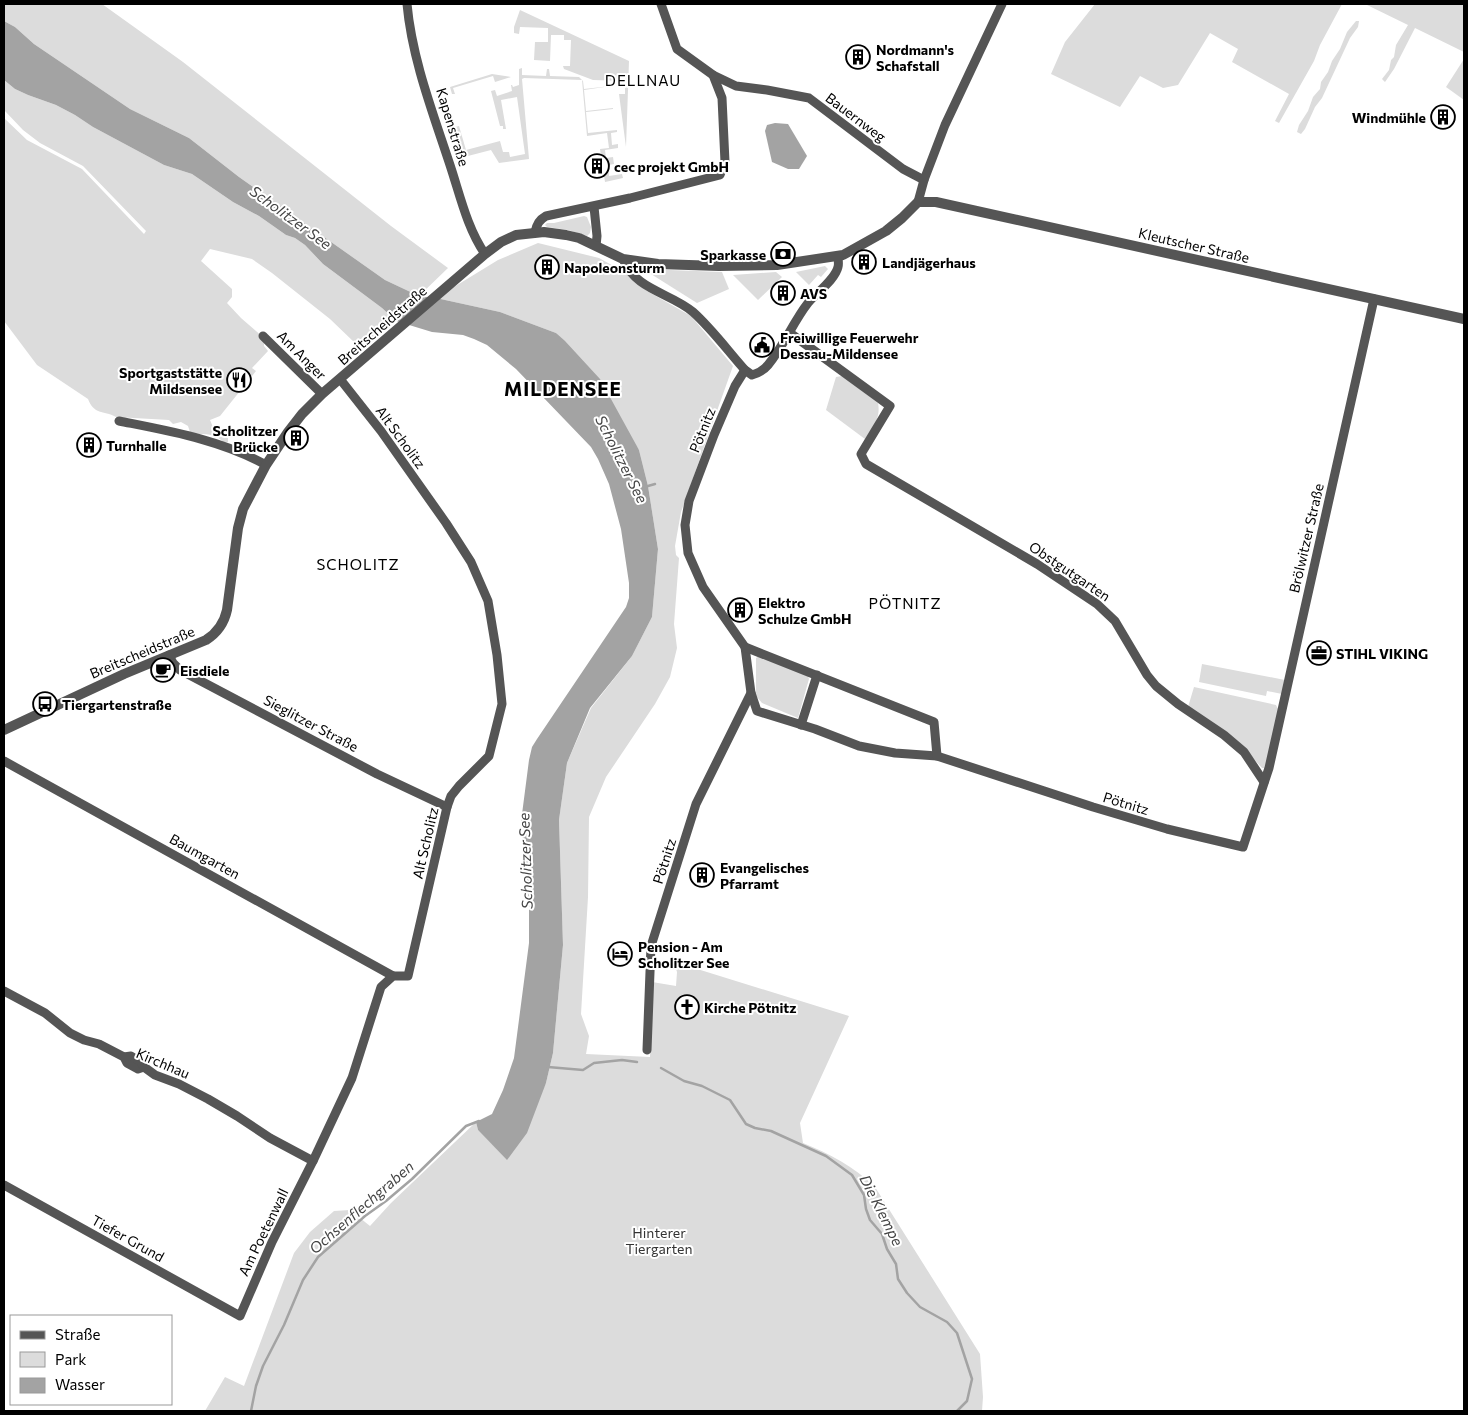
<svg xmlns="http://www.w3.org/2000/svg" width="1468" height="1415" font-family="Commissioner,sans-serif">
  <style>
    .green { fill: #dcdcdc }
    .water { fill: #a3a3a3 }
    .lines { fill: none; stroke-linecap: round; stroke-linejoin: round }
    .stream { stroke: #a3a3a3; stroke-width: 2.5 }
    .minor { stroke: #555; stroke-width: 9 }
    .tertiary { stroke: #555; stroke-width: 10 }
    .labels { text-anchor: middle; dominant-baseline: central; stroke-width: 4; stroke-linejoin: round; paint-order: stroke }
    .poi-label { font-size: 14px; font-weight: bold; fill: #000; stroke: #fff; text-anchor: start }
    .street-label { font-size: 14px; fill: #000; stroke: #fff }
    .park-label { font-size: 14px; fill: #333; stroke: #fff }
    .neighbourhood-label { font-size: 15px; letter-spacing: 1px; fill: #000; stroke: #fff }
    .water-label { font-size: 15px; font-style: italic; fill: #444; stroke: #fff }
    .district-label { font-size: 19px; font-weight: bold; letter-spacing: 1px; fill: #000; stroke: #fff }
  </style>
  <rect width="100%" height="100%" fill="#fff"/>
  <g class="green">
    <polygon points="4,4 102,4 183,62 391,226 448,268 419,296 385,280 239,177 189,138 130,109 34,44 15,27 4,21"/>
    <polygon points="1095,4 1342,4 1320,45 1314,61 1279,123 1275,121 1289,94 1232,62 1238,49 1210,33 1178,85 1163,88 1140,76 1120,107 1051,74 1065,42"/>
    <polygon points="1365,4 1464,4 1464,52 1415,28 1394,69 1385,82 1382,79 1389,70 1391,60 1394,57 1396,45 1408,25"/>
    <polygon points="520,10 629,61 626,147 619,94 625,94 625,81 593,80 564,69 563,66 570,66 571,40 564,40 564,35 551,35 550,61 534,60 535,42 548,42 548,28 520,27 519,34 514,33 514,27"/>
    <polygon points="1356,21 1359,21 1358,27 1350,38 1322,98 1315,107 1305,129 1301,134 1297,132 1299,125 1308,111 1313,97 1320,89 1321,82 1328,72 1332,61 1340,49 1347,32"/>
    <polygon points="1464,59 1464,100 1446,87"/>
    <polygon points="522,68 522,75 546,76 547,69 549,69 550,76 579,77 583,81 584,89 611,86 584,90 586,111 613,108 613,109 586,112 588,133 617,130 617,132 611,133 612,145 618,144 618,148 605,150 606,158 613,157 614,164 608,165 609,176 622,174 623,178 605,182 600,149 609,148 607,133 587,136 582,80 524,78 522,79 529,159 499,163 491,150 464,157 455,127 459,126 466,150 500,141 503,152 509,152 510,157 525,154 517,97 501,100 506,129 503,129 503,126 500,126 491,91 495,90 497,96 512,91 511,85 512,85 513,87 519,85 519,69"/>
    <polygon points="492,74 511,77 495,82 493,76 453,88 455,94 452,94 450,87"/>
    <path d="M 4,80 L 15,89 L 28,95 L 56,105 L 75,115 L 93,127 L 164,165 L 192,174 L 233,202 L 259,216 L 286,235 L 295,238 L 305,245 L 323,264 L 382,308 L 396,321 L 364,347 L 355,343 L 330,319 L 272,273 L 252,259 L 210,249 L 201,261 L 232,289 L 232,297 L 227,303 L 241,318 L 264,338 L 264,346 L 268,351 L 252,368 L 256,371 L 220,416 L 210,420 L 213,427 L 228,436 L 228,442 L 224,443 C 213,430 204,437 190,432 L 188,426 L 181,422 L 173,424 L 169,420 L 116,417 C 103,410 94,415 88,399 L 37,365 L 4,321 L 4,118 L 27,140 L 82,169 L 144,234 L 146,231 L 83,166 L 40,143 L 23,130 L 4,110 Z"/>
    <polygon points="584,216 587,217 591,227 590,233 587,236 568,230 547,227 545,225 547,223 554,223"/>
    <path d="M 538,243 L 599,258 L 628,274 L 647,291 L 691,316 L 733,366 L 681,512 L 675,546 L 676,555 L 679,558 L 674,624 L 677,648 L 670,677 L 655,704 L 606,777 L 589,817 L 588,897 L 581,1014 L 589,1036 L 586,1054 L 650,1057 L 652,982 L 676,986 L 677,972 L 674,963 L 678,963 L 849,1016 L 800,1123 L 803,1143 C 830,1154 853,1166 875,1187 L 980,1354 L 983,1397 L 982,1411 L 205,1411 L 225,1377 L 244,1386 L 294,1253 L 310,1232 L 334,1211 L 350,1210 L 370,1226 L 391,1203 L 476,1122 L 478,1130 L 507,1159 L 546,1083 L 553,1053 L 563,945 L 559,820 L 567,763 L 591,708 L 632,656 L 652,617 L 658,549 L 648,486 L 639,450 L 556,333 L 500,312 L 436,298 L 498,260 Z"/>
    <polygon points="825,266 828,269 821,277 818,275 809,285 796,272"/>
    <polygon points="643,269 722,272 729,289 697,303"/>
    <polygon points="776,272 782,277 758,300 733,275"/>
    <path d="M 842,376 L 878,403 C 881,418 873,427 865,439 L 826,410 L 836,377 Z"/>
    <polygon points="759,656 808,676 809,679 798,718 762,703 756,696 756,658"/>
    <polygon points="1202,664 1285,680 1282,694 1267,691 1266,696 1199,682"/>
    <polygon points="1194,687 1276,705 1279,711 1266,768 1262,768 1242,746 1188,707"/>
  </g>
  <g class="water">
    <polygon points="4,21 15,27 34,44 130,109 189,138 239,177 385,280 419,296 436,298 500,312 556,333 565,341 600,379 639,450 648,486 658,549 652,617 632,656 590,708 567,763 559,820 563,945 553,1053 546,1083 527,1133 507,1160 478,1130 476,1122 492,1114 503,1090 514,1058 529,943 529,902 521,822 529,760 532,747 537,739 626,607 629,598 629,583 621,529 609,484 598,459 591,447 516,369 487,345 474,339 463,335 432,332 396,321 382,308 323,264 305,245 295,238 286,235 259,216 233,202 192,174 164,165 93,127 75,115 56,105 28,95 15,89 4,80"/>
    <polygon points="775,123 788,124 807,156 799,169 788,169 772,162 765,131 767,125"/>
  </g>
  <g class="lines">
    <g class="stream">
      <polyline points="648,486 655,484"/>
      <polyline points="548,1067 583,1070 594,1063 622,1060 637,1062"/>
      <polyline points="661,1068 684,1081 702,1086 730,1100 746,1124 755,1128 771,1131 826,1156 852,1175 864,1195 866,1209 870,1220 882,1234 887,1249 896,1264 898,1279 907,1293 920,1307 947,1322 957,1333 972,1379 967,1401 957,1411"/>
      <polyline points="251,1411 256,1386 263,1366 284,1325 303,1280 318,1257 365,1216 386,1201 412,1179 466,1126 479,1121"/>
    </g>
    <g class="minor">
      <path d="M 407,4 C 412,59 433,113 450,165 C 460,195 467,228 485,254"/>
      <polyline points="713,75 736,86 767,90 809,98 903,169 924,180"/>
      <polyline points="918,202 924,180 945,125 1002,4"/>
      <polyline points="594,207 597,236 596,246"/>
      <path d="M 535,232 C 537,224 539,220 546,216 L 630,198 L 720,175 L 725,162 L 722,98 L 713,75 L 677,49 L 661,4"/>
      <path d="M 623,259 C 635,290 671,293 693,312 C 712,329 728,351 745,370 L 752,375 C 759,373 763,371 768,365 C 784,346 793,322 808,303 C 816,293 835,280 838,267 C 839,264 838,260 838,256"/>
      <polyline points="790,333 890,406 861,454 866,464 1037,564 1097,604 1115,621 1147,675 1156,686 1178,704 1224,735 1244,752 1264,782"/>
      <polyline points="263,336 322,394"/>
      <polyline points="745,370 735,386 714,435 689,501 685,525 688,553 703,587 745,647 751,693 757,711 815,729 859,746 895,753 937,756 1093,807 1167,829 1243,847 1269,768 1374,299"/>
      <path d="M 119,421 C 169,431 222,440 266,465"/>
      <polyline points="745,647 934,722 937,756"/>
      <polyline points="169,655 173,663 180,670 377,774 447,807"/>
      <polyline points="801,725 817,675"/>
      <polyline points="4,761 393,976"/>
      <polyline points="4,991 45,1013 70,1033 84,1040 99,1044 124,1057 127,1063 138,1069 144,1067"/>
      <polyline points="647,1050 651,946 696,804 751,693"/>
      <polyline points="124,1057 131,1056 141,1062 144,1067 155,1075 179,1084 208,1099 237,1116 270,1138 313,1161"/>
      <polyline points="4,1185 240,1316 272,1242 313,1161 352,1078 381,987 393,976 408,976 447,807 451,796 459,786 489,756 502,704 497,655 488,601 471,562 446,523 381,431 340,379"/>
    </g>
    <path class="tertiary" d="M 4,730 L 124,674 L 206,640 C 217,633 224,624 227,610 L 238,528 L 243,509 L 266,465 L 288,432 L 302,414 L 322,394 L 485,254 L 501,242 L 516,235 L 544,232 L 566,235 L 579,238 L 623,259 L 658,264 L 719,266 L 777,265 L 843,255 L 886,231 L 902,218 L 918,202 L 936,202 L 1464,319"/>
  </g>
  <defs>
    <g id="building-ring" transform="scale(1.25)"><circle r="9.5" fill="#fff" stroke="#000" stroke-width="1.5"/><path d="M-4-6H4V6H1V3H-1V6H-4ZM-2.5-4.3h1.7v1.8h-1.7ZM.8-4.3h1.7v1.8H.8ZM-2.5-1h1.7V.8h-1.7ZM.8-1h1.7V.8H.8Z" fill="#000"/></g>
    <g id="bank-ring" transform="scale(1.25)"><circle r="9.5" fill="#fff" stroke="#000" stroke-width="1.5"/><path d="M-6-4H6V4H-6ZM0-2.3a2.3 2.3 0 1 0 0 4.6a2.3 2.3 0 1 0 0-4.6Z" fill="#000"/></g>
    <g id="civic-ring" transform="scale(1.25)"><circle r="9.5" fill="#fff" stroke="#000" stroke-width="1.5"/><path d="M-.6-6.5H3V-4.5H.6V-3L4-1V1h2V6H-6V1h2V-1L-.6-3ZM-1.2 2.5V6h2.4V2.5Z" fill="#000"/></g>
    <g id="restaurant-ring" transform="scale(1.25)"><circle r="9.5" fill="#fff" stroke="#000" stroke-width="1.5"/><path d="M-5-6h1v4h1v-4h1v4h1v-4h1v5L-1.5 .5V6h-2V.5L-5-1ZM5-6V6H3V1.5H1.5Q1.5-4 5-6Z" fill="#000"/></g>
    <g id="office-ring" transform="scale(1.25)"><circle r="9.5" fill="#fff" stroke="#000" stroke-width="1.5"/><path d="M-6-3h4V-5.5h4V-3h4V5H-6ZM-1-4.5V-3h2v-1.5ZM-6 0V1H6V0Z" fill="#000"/></g>
    <g id="cafe-ring" transform="scale(1.25)"><circle r="9.5" fill="#fff" stroke="#000" stroke-width="1.5"/><path d="M-5.5-4.5H6V0H3Q3 3.5 0 3.5H-2.5Q-5.5 3.5-5.5 0ZM3-3.2v2h1.7v-2ZM-6 4.5H4V6H-6Z" fill="#000"/></g>
    <g id="bus-ring" transform="scale(1.25)"><circle r="9.5" fill="#fff" stroke="#000" stroke-width="1.5"/><path d="M-5-6H5V4H4V6H2V4H-2V6H-4V4H-5ZM-3.5-4V0h7V-4ZM-3.5 1.2v1.5H-2V1.2ZM2 1.2v1.5H3.5V1.2Z" fill="#000"/></g>
    <g id="hotel-ring" transform="scale(1.25)"><circle r="9.5" fill="#fff" stroke="#000" stroke-width="1.5"/><path d="M-6-4.5h1.5V1H6V5H4.5V3h-9V5H-6ZM-4 0a1.8 1.8 0 1 1 3.6 0ZM.5 0V-2.5h3Q6-2.5 6 0Z" fill="#000"/></g>
    <g id="church-ring" transform="scale(1.25)"><circle r="9.5" fill="#fff" stroke="#000" stroke-width="1.5"/><path d="M-1.2-6h2.4v3.5h3.3v2.4h-3.3V6h-2.4V-.1h-3.3v-2.4h3.3Z" fill="#000"/></g>
  </defs>
  <g fill-rule="evenodd">
    <use href="#building-ring" x="858" y="57"/>
    <use href="#building-ring" x="1443" y="117"/>
    <use href="#building-ring" x="597" y="166"/>
    <use href="#bank-ring" x="783" y="254"/>
    <use href="#building-ring" x="864" y="262"/>
    <use href="#building-ring" x="547" y="267"/>
    <use href="#building-ring" x="783" y="293"/>
    <use href="#civic-ring" x="762" y="345"/>
    <use href="#restaurant-ring" x="239" y="380"/>
    <use href="#building-ring" x="296" y="438"/>
    <use href="#building-ring" x="89" y="445"/>
    <use href="#building-ring" x="740" y="610"/>
    <use href="#office-ring" x="1319" y="653"/>
    <use href="#cafe-ring" x="163" y="670"/>
    <use href="#bus-ring" x="45" y="704"/>
    <use href="#building-ring" x="702" y="875"/>
    <use href="#hotel-ring" x="620" y="954"/>
    <use href="#church-ring" x="687" y="1007"/>
  </g>
  <g class="labels">
    <g class="poi-label">
      <text x="876" y="49">Nordmann's<tspan x="876" dy="16">Schafstall</tspan></text>
      <text x="1426" y="117" text-anchor="end">Windmühle</text>
      <text x="614" y="166">cec projekt GmbH</text>
      <text x="766" y="254" text-anchor="end">Sparkasse</text>
      <text x="882" y="262">Landjägerhaus</text>
      <text x="564" y="267">Napoleonsturm</text>
      <text x="800" y="293">AVS</text>
      <text x="780" y="337">Freiwillige Feuerwehr<tspan x="780" dy="16">Dessau-Mildensee</tspan></text>
      <text x="222" y="372" text-anchor="end">Sportgaststätte<tspan x="222" dy="16">Mildsensee</tspan></text>
      <text x="278" y="430" text-anchor="end">Scholitzer<tspan x="278" dy="16">Brücke</tspan></text>
      <text x="106" y="445">Turnhalle</text>
      <text x="758" y="602">Elektro<tspan x="758" dy="16">Schulze GmbH</tspan></text>
      <text x="1336" y="653">STIHL VIKING</text>
      <text x="180" y="670">Eisdiele</text>
      <text x="62" y="704">Tiergartenstraße</text>
      <text x="720" y="867">Evangelisches<tspan x="720" dy="16">Pfarramt</tspan></text>
      <text x="638" y="946">Pension - Am<tspan x="638" dy="16">Scholitzer See</tspan></text>
      <text x="704" y="1007">Kirche Pötnitz</text>
    </g>
    <g class="street-label">
      <text transform="translate(856 117) rotate(37)">Bauernweg</text>
      <text transform="translate(453 127) rotate(73)">Kapenstraße</text>
      <text transform="translate(1194 245) rotate(13)">Kleutscher Straße</text>
      <text transform="translate(382 325) rotate(-41)">Breitscheidstraße</text>
      <text transform="translate(302 355) rotate(45)">Am Anger</text>
      <text transform="translate(702 430) rotate(-68)">Pötnitz</text>
      <text transform="translate(401 437) rotate(54)">Alt Scholitz</text>
      <text transform="translate(1306 538) rotate(-77)">Brölwitzer Straße</text>
      <text transform="translate(1070 571) rotate(34)">Obstgutgarten</text>
      <text transform="translate(142 652) rotate(-23)">Breitscheidstraße</text>
      <text transform="translate(311 723) rotate(28)">Sieglitzer Straße</text>
      <text transform="translate(1126 803) rotate(17)">Pötnitz</text>
      <text transform="translate(425 843) rotate(-77)">Alt Scholitz</text>
      <text transform="translate(205 856) rotate(29)">Baumgarten</text>
      <text transform="translate(664 861) rotate(-72)">Pötnitz</text>
      <text transform="translate(163 1063) rotate(23)">Kirchhau</text>
      <text transform="translate(263 1232) rotate(-64)">Am Poetenwall</text>
      <text transform="translate(128 1238) rotate(29)">Tiefer Grund</text>
    </g>
    <g class="park-label">
      <text x="659" y="1232">Hinterer<tspan x="659" dy="16">Tiergarten</tspan></text>
    </g>
    <g class="neighbourhood-label">
      <text x="643" y="80">DELLNAU</text>
      <text x="358" y="564">SCHOLITZ</text>
      <text x="905" y="603">PÖTNITZ</text>
    </g>
    <g class="water-label">
      <text transform="translate(291 217) rotate(36)">Scholitzer See</text>
      <text transform="translate(622 459) rotate(63)">Scholitzer See</text>
      <text transform="translate(525 861) rotate(-92)">Scholitzer See</text>
      <text transform="translate(361 1207) rotate(-41)">Ochsenflechgraben</text>
      <text transform="translate(882 1210) rotate(63)">Die Klempe</text>
    </g>
    <g class="district-label">
      <text x="563" y="388">MILDENSEE</text>
    </g>
  </g>
  <rect width="1468" height="1415" fill="none" stroke="#000000" stroke-width="10"/>
  <rect x="10" y="1315" width="162" height="90" fill="#ffffff" stroke="#999999"/>
  <rect x="20" y="1331" width="25" height="8" fill="#555555" stroke="#999999"/>
  <text x="55" y="1340" font-size="15" fill="#000000">Straße</text>
  <rect x="20" y="1352" width="25" height="15" fill="#dcdcdc" stroke="#999999"/>
  <text x="55" y="1365" font-size="15" fill="#000000">Park</text>
  <rect x="20" y="1378" width="25" height="15" fill="#a3a3a3" stroke="#999999"/>
  <text x="55" y="1390" font-size="15" fill="#000000">Wasser</text>
</svg>
